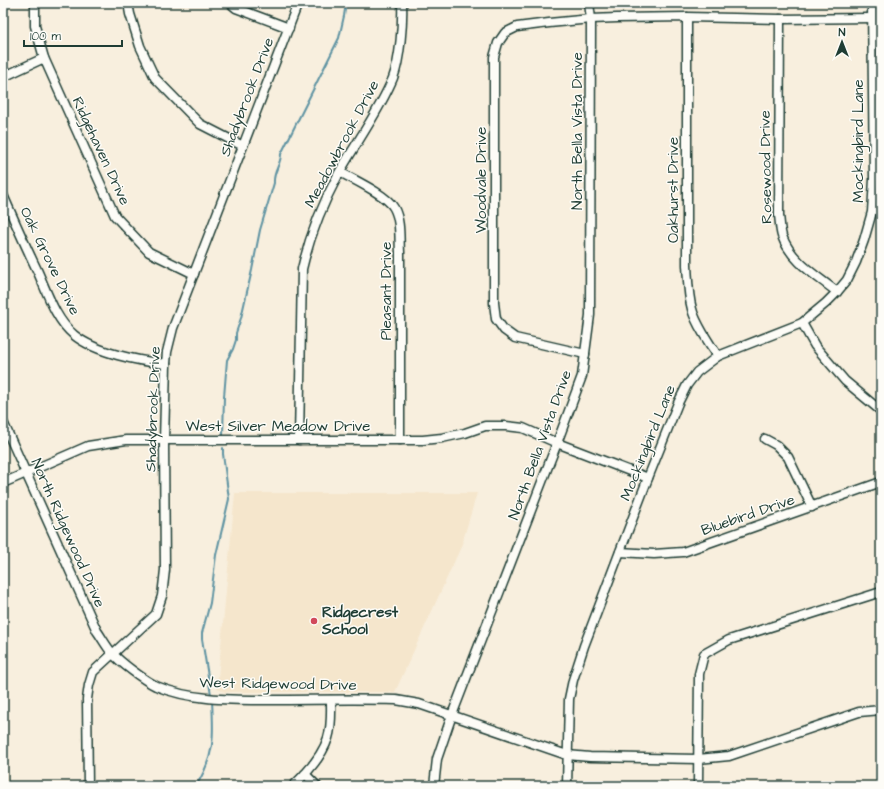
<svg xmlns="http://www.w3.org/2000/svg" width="884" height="789" font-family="'Architects Daughter',sans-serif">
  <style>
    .built { fill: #f5e6cc }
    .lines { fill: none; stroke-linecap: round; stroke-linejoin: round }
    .stream { stroke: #5f93a2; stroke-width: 2 }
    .street-casing { stroke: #1f3d34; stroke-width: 11 }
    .street { stroke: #fdfcf7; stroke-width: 8 }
    .poi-dot { fill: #d1495b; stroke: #fdfcf7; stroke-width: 1.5 }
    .labels { text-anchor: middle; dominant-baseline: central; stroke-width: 3; stroke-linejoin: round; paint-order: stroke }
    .street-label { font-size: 15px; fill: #1f3d34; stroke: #fdfcf7 }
    .poi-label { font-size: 15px; font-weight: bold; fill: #1f3d34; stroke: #fdfcf7; text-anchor: start }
  </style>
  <rect width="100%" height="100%" fill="#f8efde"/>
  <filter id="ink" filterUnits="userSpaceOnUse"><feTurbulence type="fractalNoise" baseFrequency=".025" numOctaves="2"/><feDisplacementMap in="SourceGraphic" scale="8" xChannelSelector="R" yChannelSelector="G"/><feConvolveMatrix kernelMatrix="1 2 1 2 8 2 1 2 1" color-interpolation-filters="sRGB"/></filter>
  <g filter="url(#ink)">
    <polygon class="built" points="235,493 477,493 461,547 395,692 225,692 217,689"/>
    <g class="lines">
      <g class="stream">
        <path d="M 223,436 L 224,397 L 227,360 L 233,349 L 236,340 L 236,333 L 241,318 L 252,270 L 260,230 L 274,183 C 273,171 281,165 281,154 L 339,38 L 344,16 L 346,3"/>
        <polyline points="211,695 202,639 202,633 210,603 216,555 229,499 223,454 223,448"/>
        <path d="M 196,786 C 215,756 214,736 212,701"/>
      </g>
      <g class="street-casing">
        <g id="street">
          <polyline points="35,3 35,26 44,58 115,216 149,252 194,274"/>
          <polyline points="128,3 130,14 140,46 155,78 200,124 243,146"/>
          <polyline points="230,3 236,8 289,28"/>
          <path d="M 687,17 L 687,265 C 688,280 688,295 692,309 C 695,322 710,345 718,356"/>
          <path d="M 780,19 L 779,215 C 780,222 780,230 782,236 C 791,261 817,276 837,292"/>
          <polyline points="3,77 44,58"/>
          <path d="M 340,172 C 354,180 387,195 394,208 C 401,221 399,238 400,252 L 400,440"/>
          <path d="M 3,195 C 14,220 25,245 37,270 C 47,292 55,319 74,335 C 96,353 139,361 166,364"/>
          <polyline points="802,323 815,346 845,381 881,411"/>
          <polyline points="585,354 515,338 504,330 496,319 494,303 494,57 498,43 505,33 517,27 549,23 591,19 617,18 687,17 780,19 872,18"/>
          <path d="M 3,422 L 97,631 C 102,638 106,646 112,653 C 121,663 144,680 156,686 C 192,701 233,700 271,700 C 312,700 354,699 396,700 L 419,704 L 567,755 L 590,757 L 698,759 L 729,756 L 859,712 L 881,710"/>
          <polyline points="765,439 776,445 788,457 812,507"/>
          <path d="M 299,440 L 302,269 C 310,235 323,203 339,173 C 357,141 379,112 393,78 C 400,60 403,23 402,3"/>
          <polyline points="3,483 88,446 126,440 423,440 442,438 465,433 485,426 506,426 523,428 557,443 648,478"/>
          <polyline points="620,552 654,554 683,552 881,482"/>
          <polyline points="305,774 317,786"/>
          <polyline points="88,786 87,699 89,685 93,672 156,614 162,596 165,570 164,441 166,364 167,352 173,328 298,3"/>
          <path d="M 293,786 C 307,773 322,757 328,738 C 332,726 331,713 331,700"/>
          <polyline points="434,786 437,759 452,715 557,443 582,376 590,315 591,19 589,3"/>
          <polyline points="567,786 569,699 573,680 584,646 648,478 678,403 687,385 697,372 718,356 802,323 826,303 837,292 847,280 856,262 864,240 872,212 874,179 872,3"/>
          <polyline points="698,786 699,674 704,654 729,640 881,592"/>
        </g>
      </g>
      <use href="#street" class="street"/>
    </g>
  </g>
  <circle class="poi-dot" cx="314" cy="621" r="4"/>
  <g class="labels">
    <g class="street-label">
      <text transform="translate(247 97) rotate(-69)">Shadybrook Drive</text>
      <text transform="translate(577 131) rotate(-90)">North Bella Vista Drive</text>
      <text transform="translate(858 141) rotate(-90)">Mockingbird Lane</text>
      <text transform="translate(342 144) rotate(-62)">Meadowbrook Drive</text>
      <text transform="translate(101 151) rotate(65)">Ridgehaven Drive</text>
      <text transform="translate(766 167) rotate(-91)">Rosewood Drive</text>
      <text transform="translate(481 180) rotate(-90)">Woodvale Drive</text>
      <text transform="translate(673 190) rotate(-90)">Oakhurst Drive</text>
      <text transform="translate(50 261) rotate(64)">Oak Grove Drive</text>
      <text transform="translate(386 291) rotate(-90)">Pleasant Drive</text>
      <text transform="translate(153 409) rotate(-88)">Shadybrook Drive</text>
      <text x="278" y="426">West Silver Meadow Drive</text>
      <text transform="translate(648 443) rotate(-68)">Mockingbird Lane</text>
      <text transform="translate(540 445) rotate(-70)">North Bella Vista Drive</text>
      <text transform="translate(748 515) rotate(-19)">Bluebird Drive</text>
      <text transform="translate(68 533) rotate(66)">North Ridgewood Drive</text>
      <text transform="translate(278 684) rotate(1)">West Ridgewood Drive</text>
    </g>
    <g class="poi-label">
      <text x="322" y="612">Ridgecrest<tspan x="322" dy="17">School</tspan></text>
    </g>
  </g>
  <rect width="884" height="789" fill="none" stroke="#fdfcf7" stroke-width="16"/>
  <rect x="8" y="8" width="868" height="773" fill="none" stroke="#1f3d34" stroke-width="1.5" filter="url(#ink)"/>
  <g transform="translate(842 42)" stroke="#fdfcf7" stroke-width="3" paint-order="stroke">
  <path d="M0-3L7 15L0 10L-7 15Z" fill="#1f3d34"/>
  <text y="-6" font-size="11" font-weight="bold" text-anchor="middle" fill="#1f3d34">N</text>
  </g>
  <path d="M24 40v6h98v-6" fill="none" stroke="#1f3d34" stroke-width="2"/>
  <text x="30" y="40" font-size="12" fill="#1f3d34" stroke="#fdfcf7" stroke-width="3" paint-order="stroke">100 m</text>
</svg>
